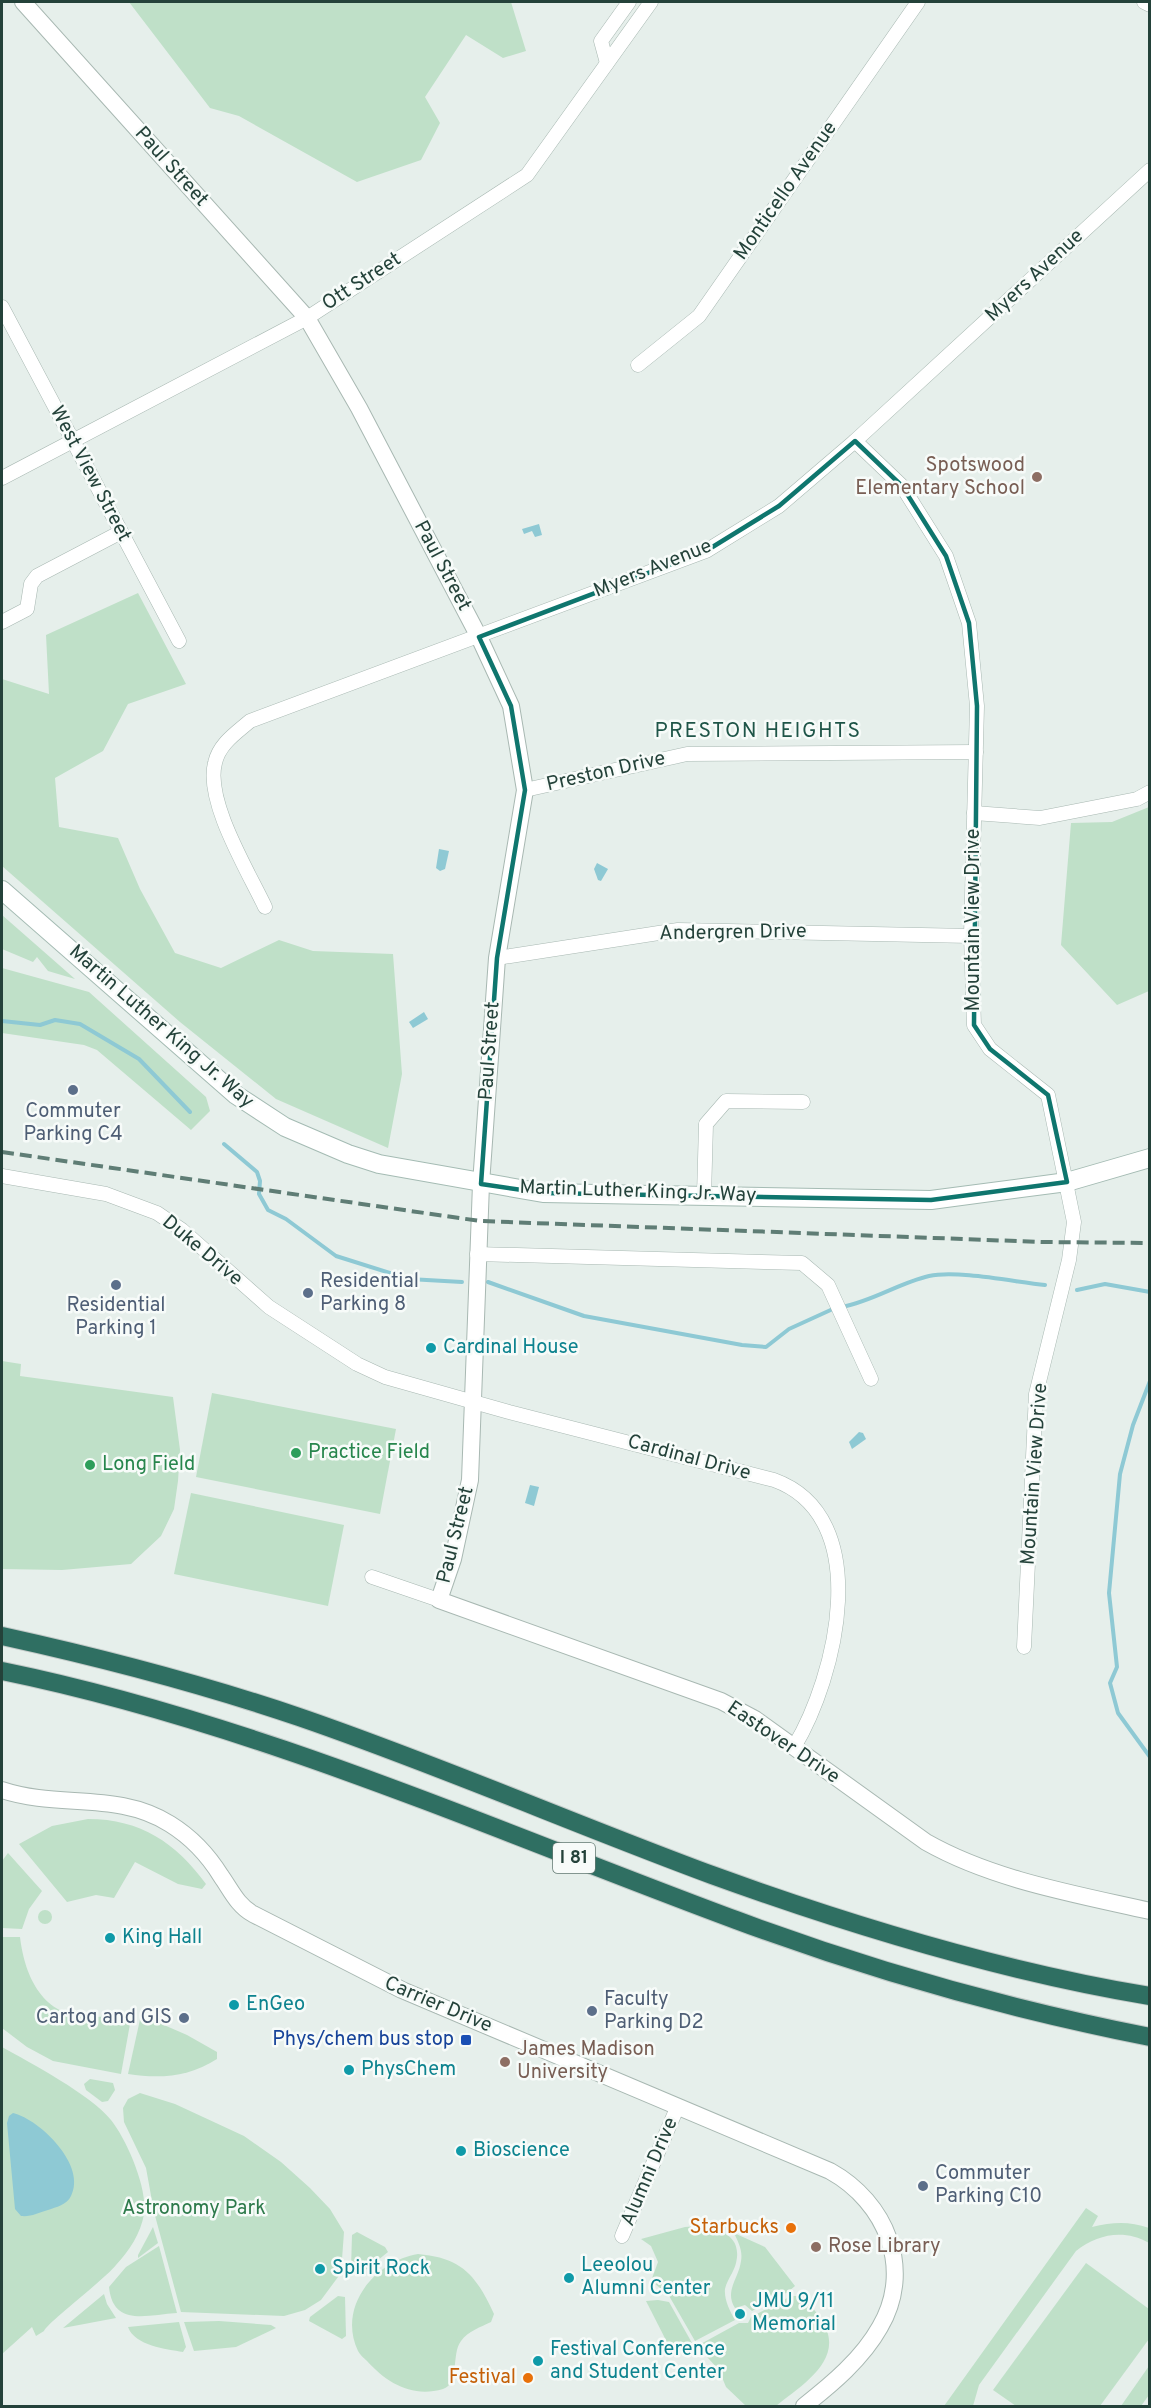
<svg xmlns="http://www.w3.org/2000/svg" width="1151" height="2408" font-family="Overpass,sans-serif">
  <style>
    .green { fill: #bfe0c8 }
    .water { fill: #8ec9d4 }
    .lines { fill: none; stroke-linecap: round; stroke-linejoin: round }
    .stream { stroke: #8ec9d4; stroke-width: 4 }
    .minor-casing { stroke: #a8b8b2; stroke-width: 15 }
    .tertiary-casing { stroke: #a8b8b2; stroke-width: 18 }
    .secondary-casing { stroke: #a4bbb3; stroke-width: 20 }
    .motorway-casing { stroke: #c2cac8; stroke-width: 20 }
    .minor { stroke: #fff; stroke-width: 14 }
    .tertiary { stroke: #fff; stroke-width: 16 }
    .secondary { stroke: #fff; stroke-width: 18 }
    .motorway { stroke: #2f6f62; stroke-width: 18 }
    .rail { stroke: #5f7d75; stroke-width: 4; stroke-dasharray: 12 6; stroke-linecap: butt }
    .marked { fill: none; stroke: #0f766e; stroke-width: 4.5; stroke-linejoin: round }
    .education-dot { fill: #8d6e63; stroke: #f7fbf9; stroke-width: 2 }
    .service-dot { fill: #5c6f8a; stroke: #f7fbf9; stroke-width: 2 }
    .culture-dot { fill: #0f9aa8; stroke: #f7fbf9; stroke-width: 2 }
    .leisure-dot { fill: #2e9e5b; stroke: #f7fbf9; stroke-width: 2 }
    .transit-dot { fill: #1a4fb4; stroke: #f7fbf9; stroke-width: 2 }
    .food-dot { fill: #e8710a; stroke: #f7fbf9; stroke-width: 2 }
    .labels { text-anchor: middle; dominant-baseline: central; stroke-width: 5; stroke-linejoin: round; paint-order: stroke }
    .shield { fill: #f7fbf9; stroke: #637a73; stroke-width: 1.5 }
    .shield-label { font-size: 18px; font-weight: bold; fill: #24423a }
    .street-label { font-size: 20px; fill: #24423a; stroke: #f7fbf9 }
    .education-label { font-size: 20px; fill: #785e54; stroke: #f7fbf9; text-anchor: start }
    .service-label { font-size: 20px; fill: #4e5e75; stroke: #f7fbf9; text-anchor: start }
    .culture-label { font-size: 20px; fill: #0d838f; stroke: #f7fbf9; text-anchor: start }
    .leisure-label { font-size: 20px; fill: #27864d; stroke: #f7fbf9; text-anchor: start }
    .transit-label { font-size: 20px; fill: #164399; stroke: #f7fbf9; text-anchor: end }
    .park-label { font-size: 20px; fill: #2d7a4b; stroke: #f7fbf9 }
    .food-label { font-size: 20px; fill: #c56008; stroke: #f7fbf9; text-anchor: end }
    .neighbourhood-label { font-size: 21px; letter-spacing: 1.5px; fill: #1f5548; stroke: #f7fbf9 }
  </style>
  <rect width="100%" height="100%" fill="#e6efeb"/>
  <g class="green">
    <polygon points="129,2 511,2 526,51 503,58 466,35 425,97 440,123 421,160 357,182 239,116 210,108"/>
    <polygon points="138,593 186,684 128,704 103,751 55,778 59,827 118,838 140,889 175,953 221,968 279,940 313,951 393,954 402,1074 388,1148 276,1099 180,1022 2,866 2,679 49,694 46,635"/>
    <polygon points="1149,807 1149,991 1117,1005 1061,945 1071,823 1112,822"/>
    <polygon points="2,915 75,979 48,971 37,957 33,962 2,949"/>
    <polygon points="2,968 89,992 206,1097 210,1111 191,1130 97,1050 84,1045 2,1033"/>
    <polygon points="2,1361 21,1364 20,1376 173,1397 180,1450 178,1481 174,1509 161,1536 131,1564 62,1570 2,1569"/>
    <polygon points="212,1393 396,1429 380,1514 196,1477"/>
    <polygon points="191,1493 344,1525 328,1606 174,1574"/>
    <path d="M 88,1819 C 141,1819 176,1843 206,1884 L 202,1889 L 178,1884 L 135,1862 L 114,1898 L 96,1895 L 67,1902 L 19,1844 L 52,1826 Z"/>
    <polygon points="8,1853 42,1891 29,1909 22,1929 2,1928 2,1861"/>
    <circle cx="45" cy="1917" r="7"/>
    <path d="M 2,1937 L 20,1937 C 25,1979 45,2020 95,2017 C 107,2017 120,2013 132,2013 L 121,2074 L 53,2061 L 27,2047 L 2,2028 Z"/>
    <path d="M 141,2015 L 187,2035 L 217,2052 L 217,2059 C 189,2077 160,2079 128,2074 Z"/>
    <path d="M 2,2047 C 31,2063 91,2095 111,2120 C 127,2140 148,2189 144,2214 C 141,2233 129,2251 116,2265 C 105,2279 46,2324 44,2331 L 36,2336 L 32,2327 L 2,2354 Z"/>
    <polygon points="90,2079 113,2083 115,2090 108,2101 102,2102 86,2090 84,2084"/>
    <polygon points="140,2093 175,2104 244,2136 281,2162 310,2188 330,2209 344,2232 341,2273 321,2300 305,2310 284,2316 181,2312 154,2212 146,2168 124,2122 123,2108 128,2099"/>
    <path d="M 1086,2208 L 1098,2216 L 1092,2227 C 1113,2222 1129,2221 1149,2228 L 1149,2243 C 1124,2229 1098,2234 1076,2251 L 979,2385 L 973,2406 L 944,2406 Z"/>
    <polygon points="153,2227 158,2243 138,2258 138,2255"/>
    <path d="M 685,2227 C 709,2226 744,2230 736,2263 C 734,2272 727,2280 725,2289 C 724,2300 730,2311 735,2320 L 695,2341 L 668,2294 L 651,2281 L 658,2262 L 651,2246 L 641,2239 Z"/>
    <polygon points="357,2232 385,2247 388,2252 358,2276 351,2269 352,2235"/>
    <path d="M 734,2233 L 765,2247 L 795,2286 L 788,2292 L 752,2311 L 745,2305 L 735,2308 C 724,2291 739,2278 741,2261 C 743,2250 738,2242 734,2233 Z"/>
    <path d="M 159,2246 L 177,2313 C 146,2315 113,2327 109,2287 L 126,2267 Z"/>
    <path d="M 418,2254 C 462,2258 476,2275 494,2314 L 491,2322 C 481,2327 468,2331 461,2341 C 451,2354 460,2384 443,2389 C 412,2398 387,2383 367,2361 C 364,2358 360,2355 358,2351 C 337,2307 375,2261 418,2254 Z"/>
    <polygon points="1086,2263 1149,2309 1149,2339 1100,2406 1016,2406 993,2390"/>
    <polygon points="104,2294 107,2304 116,2318 63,2328"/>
    <polygon points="338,2296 345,2297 346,2336 342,2339 309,2321 310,2317"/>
    <path d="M 791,2296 L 803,2296 C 811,2307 823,2318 827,2331 C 839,2364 798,2388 776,2406 L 746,2406 L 726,2387 L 719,2370 L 697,2346 L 739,2323 L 748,2323 L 751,2317 Z"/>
    <polygon points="658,2300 669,2302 692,2343 673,2354 646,2301"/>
    <polygon points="219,2321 271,2325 276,2328 236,2347 194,2351 184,2322"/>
    <path d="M 179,2322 L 186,2347 L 183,2352 C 166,2349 135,2346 128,2327 Z"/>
    <polygon points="1149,2366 1149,2395 1141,2406 1121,2406"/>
  </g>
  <g class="water">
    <polygon points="539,524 542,535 535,537 532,531 524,534 522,529"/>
    <polygon points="439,849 449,851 445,869 440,871 436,868"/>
    <polygon points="597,863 608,869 601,881 598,880 594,869"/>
    <polygon points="424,1012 428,1019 413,1028 409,1022"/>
    <polygon points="859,1432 863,1433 866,1439 852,1449 849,1442"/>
    <polygon points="530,1485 539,1487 534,1506 525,1503"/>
    <path d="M 13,2113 C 41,2120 87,2166 71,2196 C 67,2205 56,2207 48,2210 C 38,2213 31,2217 21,2216 L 15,2209 L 7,2123 L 9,2116 Z"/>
  </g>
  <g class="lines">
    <g class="stream">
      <polyline points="2,1021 40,1025 55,1020 80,1024 139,1059 190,1112"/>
      <polyline points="224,1144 257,1172 260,1181 259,1194 268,1210 286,1219 336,1256 409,1279 462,1282"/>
      <polyline points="488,1282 584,1316 742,1345 766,1347 789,1329 835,1308"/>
      <polyline points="1077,1290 1105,1284 1150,1292"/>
      <path d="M 842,1307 C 873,1301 899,1283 929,1276 C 958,1270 1015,1282 1045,1285"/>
      <polyline points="1150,1381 1133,1425 1120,1474 1109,1593 1117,1667 1110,1683 1118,1713 1150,1757"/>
    </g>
    <g class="minor-casing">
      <g id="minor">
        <polyline points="1144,2 1150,5"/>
        <polyline points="607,63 601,41 629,2"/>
        <polyline points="2,307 179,641"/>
        <polyline points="638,365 699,316 918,2"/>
        <polyline points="855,441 902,486 946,556 969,623 977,706 971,936 974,1025 990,1049 1048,1095 1074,1222 1069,1260 1036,1394 1024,1647"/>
        <polyline points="2,478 307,318 527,175 651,2"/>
        <polyline points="2,622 27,609 31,584 37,576 121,532"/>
        <polyline points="525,790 687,754 976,752"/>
        <polyline points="974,813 1040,818 1137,799 1150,792"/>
        <path d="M 265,907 C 248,871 205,801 215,763 C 219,744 236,733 250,721 L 706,551 L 779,506 L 855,441 L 1150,170"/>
        <polyline points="497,958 678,930 971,936"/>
        <path d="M 2,1176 L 106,1194 L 157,1213 L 182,1230 L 269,1307 L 357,1364 L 385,1377 L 509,1412 L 774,1480 C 876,1517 836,1678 794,1747"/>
        <polyline points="704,1196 706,1124 726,1101 803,1102"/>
        <polyline points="477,1254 802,1263 828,1285 871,1379"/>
        <polyline points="372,1577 439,1600"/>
        <polyline points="622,2236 677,2108"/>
      </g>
    </g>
    <g class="tertiary-casing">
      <g id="tertiary">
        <path d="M 23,2 L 307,318 L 359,408 L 479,637 L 511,706 L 525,790 L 497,958 L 481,1184 L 470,1480 L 453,1559 L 439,1600 L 721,1701 L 755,1719 L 926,1842 C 993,1880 1075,1894 1150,1911"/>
        <path d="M 2,1790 C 59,1809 118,1791 170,1824 C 191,1837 208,1855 221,1876 C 231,1890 237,1905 253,1914 L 402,1990 L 830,2171 C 886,2202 914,2269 880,2327 C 862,2359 832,2384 804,2406"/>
      </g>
    </g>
    <g class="secondary-casing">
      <polyline id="secondary" points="2,890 236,1095 285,1127 348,1154 379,1164 543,1193 931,1200 1067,1182 1150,1158"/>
    </g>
    <g class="motorway-casing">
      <g id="motorway">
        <path d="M 2,1636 C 102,1658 202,1684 299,1717 C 439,1765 574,1824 712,1875 C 850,1925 1005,1972 1150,1996"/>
        <path d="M 2,1671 C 256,1723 493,1830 736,1920 C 870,1970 1009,2009 1150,2037"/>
      </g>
    </g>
    <use href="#minor" class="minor"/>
    <use href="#tertiary" class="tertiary"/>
    <use href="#secondary" class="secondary"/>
    <use href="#motorway" class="motorway"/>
    <polyline class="rail" points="2,1152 480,1221 1042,1242 1150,1243"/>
  </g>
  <path class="marked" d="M 855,441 L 902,486 L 946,556 L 969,623 L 977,706 L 974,1025 L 990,1049 L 1048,1095 L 1067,1182 L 931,1200 L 543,1193 L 481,1184 L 497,958 L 525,790 L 511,706 L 479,637 L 706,551 L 779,506 Z"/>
  <g class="education-dot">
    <circle cx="1037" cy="477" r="6"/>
    <circle cx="505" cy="2062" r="6"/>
    <circle cx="816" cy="2247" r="6"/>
  </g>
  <g class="service-dot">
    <circle cx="73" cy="1090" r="6"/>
    <circle cx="116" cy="1285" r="6"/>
    <circle cx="308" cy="1293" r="6"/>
    <circle cx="592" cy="2011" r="6"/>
    <circle cx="184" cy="2018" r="6"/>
    <circle cx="923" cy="2186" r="6"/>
  </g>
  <g class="culture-dot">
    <circle cx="431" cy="1348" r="6"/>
    <circle cx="110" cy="1938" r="6"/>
    <circle cx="234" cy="2005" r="6"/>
    <circle cx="349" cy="2070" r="6"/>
    <circle cx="461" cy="2151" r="6"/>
    <circle cx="320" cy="2269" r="6"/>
    <circle cx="569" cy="2278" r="6"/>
    <circle cx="740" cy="2314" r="6"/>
    <circle cx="538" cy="2361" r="6"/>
  </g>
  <g class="leisure-dot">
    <circle cx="296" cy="1453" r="6"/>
    <circle cx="90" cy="1465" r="6"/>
  </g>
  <rect class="transit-dot" x="460" y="2034" width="12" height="12" rx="3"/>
  <g class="food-dot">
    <circle cx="791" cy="2228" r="6"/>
    <circle cx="528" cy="2378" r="6"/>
  </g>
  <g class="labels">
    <rect class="shield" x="553" y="1843" width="42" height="30" rx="4.5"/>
    <g class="shield-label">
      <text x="574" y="1858">I 81</text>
    </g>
    <g class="street-label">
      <text transform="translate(171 167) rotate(48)">Paul Street</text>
      <text transform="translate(786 191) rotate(-55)">Monticello Avenue</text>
      <text transform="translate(1035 276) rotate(-43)">Myers Avenue</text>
      <text transform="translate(362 282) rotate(-33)">Ott Street</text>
      <text transform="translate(90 474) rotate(62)">West View Street</text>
      <text transform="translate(442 566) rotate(62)">Paul Street</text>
      <text transform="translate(653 569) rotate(-22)">Myers Avenue</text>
      <text transform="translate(606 772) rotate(-13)">Preston Drive</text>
      <text transform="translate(974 920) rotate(-90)">Mountain View Drive</text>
      <text transform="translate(733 933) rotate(-1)">Andergren Drive</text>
      <text transform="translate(161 1027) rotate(41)">Martin Luther King Jr. Way</text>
      <text transform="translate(490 1051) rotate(-86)">Paul Street</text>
      <text transform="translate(638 1192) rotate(2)">Martin Luther King Jr. Way</text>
      <text transform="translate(202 1251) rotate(40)">Duke Drive</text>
      <text transform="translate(689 1458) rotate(15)">Cardinal Drive</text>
      <text transform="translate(1035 1474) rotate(-86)">Mountain View Drive</text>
      <text transform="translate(456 1535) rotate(-76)">Paul Street</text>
      <text transform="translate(783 1743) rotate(34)">Eastover Drive</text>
      <text transform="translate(438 2005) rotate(23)">Carrier Drive</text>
      <text transform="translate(650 2172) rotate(-67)">Alumni Drive</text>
    </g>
    <g class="education-label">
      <text x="1025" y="466" text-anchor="end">Spotswood<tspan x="1025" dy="23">Elementary School</tspan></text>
      <text x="517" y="2050">James Madison<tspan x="517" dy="23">University</tspan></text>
      <text x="828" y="2247">Rose Library</text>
    </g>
    <g class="service-label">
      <text x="73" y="1112" text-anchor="middle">Commuter<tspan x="73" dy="23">Parking C4</tspan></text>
      <text x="320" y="1282">Residential<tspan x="320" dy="23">Parking 8</tspan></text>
      <text x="116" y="1306" text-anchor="middle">Residential<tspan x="116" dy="23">Parking 1</tspan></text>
      <text x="604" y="2000">Faculty<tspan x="604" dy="23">Parking D2</tspan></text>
      <text x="172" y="2018" text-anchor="end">Cartog and GIS</text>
      <text x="935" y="2174">Commuter<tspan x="935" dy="23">Parking C10</tspan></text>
    </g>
    <g class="culture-label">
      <text x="443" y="1348">Cardinal House</text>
      <text x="122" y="1938">King Hall</text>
      <text x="246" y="2005">EnGeo</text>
      <text x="361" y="2070">PhysChem</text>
      <text x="473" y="2151">Bioscience</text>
      <text x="581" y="2266">Leeolou<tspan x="581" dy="23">Alumni Center</tspan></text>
      <text x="332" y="2269">Spirit Rock</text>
      <text x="752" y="2302">JMU 9/11<tspan x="752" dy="23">Memorial</tspan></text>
      <text x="550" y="2350">Festival Conference<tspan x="550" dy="23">and Student Center</tspan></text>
    </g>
    <g class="leisure-label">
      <text x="308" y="1453">Practice Field</text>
      <text x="102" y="1465">Long Field</text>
    </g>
    <g class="transit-label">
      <text x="454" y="2040">Phys/chem bus stop</text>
    </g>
    <g class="park-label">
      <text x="194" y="2209">Astronomy Park</text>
    </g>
    <g class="food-label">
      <text x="779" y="2228">Starbucks</text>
      <text x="516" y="2378">Festival</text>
    </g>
    <g class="neighbourhood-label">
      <text x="758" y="731">PRESTON HEIGHTS</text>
    </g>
  </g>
  <rect width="1151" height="2408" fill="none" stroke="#24423a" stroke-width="6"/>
</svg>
